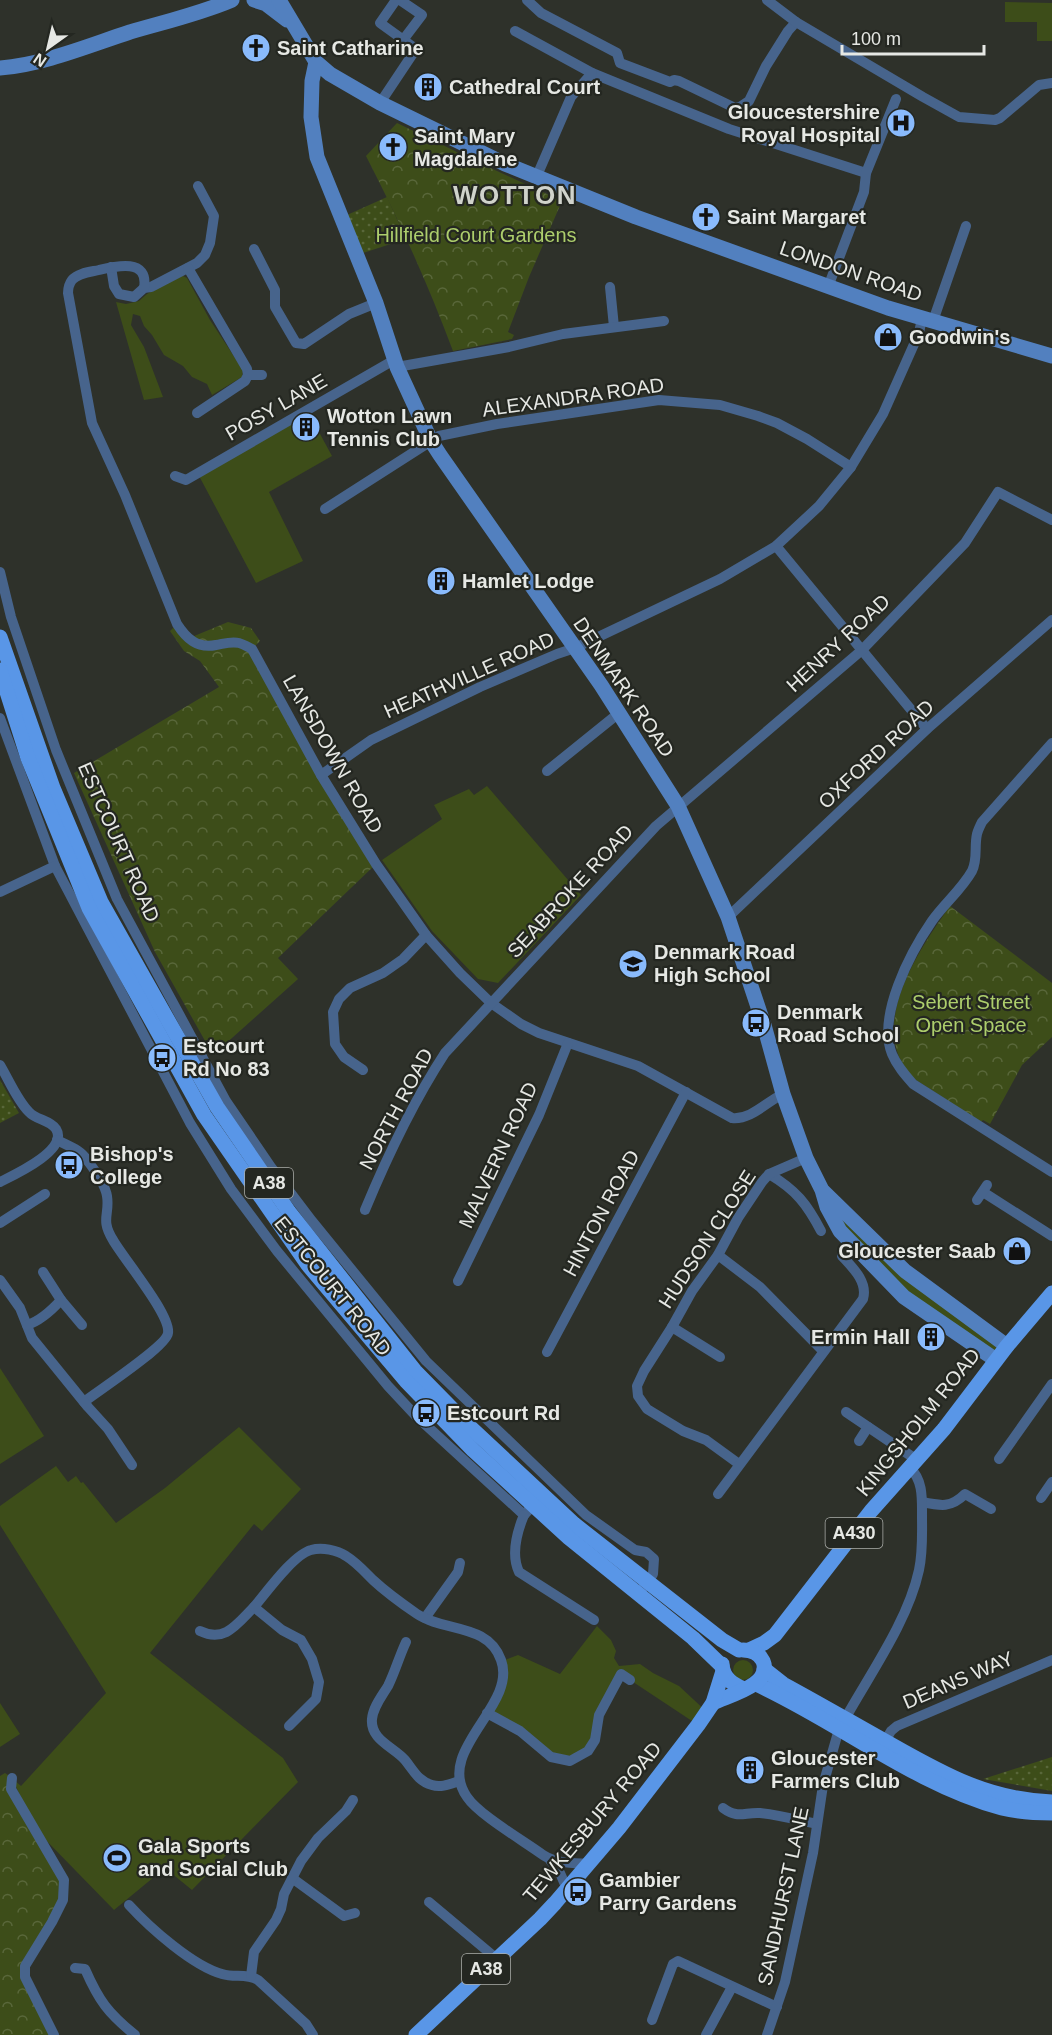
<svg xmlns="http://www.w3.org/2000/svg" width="1052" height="2035" font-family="Helvetica,sans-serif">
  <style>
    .grass { fill: #3d4d19 }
    .forest { fill: url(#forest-crowns) }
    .garden { fill: url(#garden-dots) }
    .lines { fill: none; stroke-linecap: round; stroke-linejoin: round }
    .street { stroke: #47648c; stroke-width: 10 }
    .secondary { stroke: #5280bf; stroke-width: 15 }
    .primary { stroke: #5996e7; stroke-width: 15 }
    .labels { text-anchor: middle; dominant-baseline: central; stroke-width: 4.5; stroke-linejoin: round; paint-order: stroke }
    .shield { fill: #242721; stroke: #acaeaa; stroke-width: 1.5 }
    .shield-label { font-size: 18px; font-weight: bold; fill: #e6e8e4 }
    .poi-label { font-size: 20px; font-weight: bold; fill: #e6e8e4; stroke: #242721; text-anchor: start }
    .park-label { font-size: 20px; fill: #adce6c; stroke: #242721 }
    .street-label { font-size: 20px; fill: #e6e8e4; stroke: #242721 }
    .district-label { font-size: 26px; font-weight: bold; letter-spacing: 1.5px; fill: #d0d3cb; stroke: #242721 }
  </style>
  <defs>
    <pattern id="forest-crowns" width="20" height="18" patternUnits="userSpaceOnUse" patternTransform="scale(1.5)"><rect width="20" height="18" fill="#3d4d19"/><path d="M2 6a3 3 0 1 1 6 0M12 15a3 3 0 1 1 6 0" fill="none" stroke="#59673a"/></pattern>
    <pattern id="garden-dots" width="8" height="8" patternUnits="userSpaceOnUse" patternTransform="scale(1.5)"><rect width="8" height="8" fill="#3d4d19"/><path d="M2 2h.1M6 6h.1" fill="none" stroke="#59673a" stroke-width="1.8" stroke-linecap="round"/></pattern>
  </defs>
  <rect width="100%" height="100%" fill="#2e312a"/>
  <g class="grass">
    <polygon points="1005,2 1052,3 1052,41 1037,41 1037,22 1005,22"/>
    <polygon points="183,276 187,278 210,320 243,370 242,377 212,395 207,384 192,377 183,366 164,355 152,335 144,326 140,316 133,314 131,325 144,347 163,397 144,400 116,302 126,304 139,301 147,294 176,277"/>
    <polygon points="307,410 332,456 269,492 303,561 256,583 198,474"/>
    <polygon points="487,786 581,895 498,983 478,979 432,931 382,860 442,819 434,805 469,789 474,795"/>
    <polygon points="827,1207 1007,1346 996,1360 904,1297"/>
    <polygon points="0,1368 44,1436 0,1464"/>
    <polygon points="239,1427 301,1489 262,1531 254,1524 150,1653 283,1758 298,1782 192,1890 165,1868 114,1910 36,1830 12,1778 21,1786 106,1693 0,1525 0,1506 56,1466 68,1482 76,1476 81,1483 83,1482 116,1523 165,1488"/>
    <polygon points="597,1626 611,1640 616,1651 614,1658 619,1666 640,1664 653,1673 679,1686 707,1712 698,1725 621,1674 588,1751 564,1760 487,1713 502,1688 502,1661 518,1655 560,1674"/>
    <circle cx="743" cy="1670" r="10"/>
    <polygon points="0,1703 20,1734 0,1747"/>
  </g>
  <g class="forest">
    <path d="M 397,123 L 455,151 L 469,160 L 471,159 L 562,201 L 529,277 L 508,332 L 514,335 L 512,339 L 453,351 C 428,284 399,220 366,156 Z"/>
    <polygon points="228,622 251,628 260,641 252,649 376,864 278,958 298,979 213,1055 155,952 74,773 219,687 200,661 184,651 170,631 177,624 187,639"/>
    <path d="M 950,906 L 1052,983 L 1052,1037 L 1022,1065 L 990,1124 L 983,1120 L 981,1122 L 916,1080 C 863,1032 918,951 950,906 Z"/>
    <polygon points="5,1773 12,1778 11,1789 64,1880 63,1900 25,1966 54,2035 0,2035 0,1776"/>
  </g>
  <g class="garden">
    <polygon points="387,197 406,239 363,253 347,215"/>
    <polygon points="0,1080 19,1113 0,1123"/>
    <polygon points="1052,1757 1052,1791 983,1779"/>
  </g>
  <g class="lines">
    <g class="street">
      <polyline points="400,0 422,15 403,40"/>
      <polyline points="527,0 541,13 617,53 620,63 670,82 674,80 679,81 735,108 740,107 749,101 766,66 788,31 796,22"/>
      <polyline points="767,0 796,22 923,97 959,117 995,120 1000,118 1039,85 1052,83"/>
      <polyline points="515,31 592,73 729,129 866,173"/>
      <polyline points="380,103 416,49 380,23 396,0"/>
      <polyline points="536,178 571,97 592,73"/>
      <polyline points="254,249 275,290 275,307 296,343 304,344 349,314 376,303"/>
      <polyline points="111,267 114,286 119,294 134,297 144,288 151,287 197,263 205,255 210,243 214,216 198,186"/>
      <polyline points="188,268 247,369 248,375 245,381 197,413"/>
      <polyline points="610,287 614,327"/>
      <polyline points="828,287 864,192 866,173 896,99"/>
      <path d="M 144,288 C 149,258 116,266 99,270 C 90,272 78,273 72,280 C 69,284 68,288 68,293 L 92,423 L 125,495 L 177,624 C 186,638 197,649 216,645 C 223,644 231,641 239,643 C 243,644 248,647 252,649 L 321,775 L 376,864 L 426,935 L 460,973 L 491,1003 L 521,1024 L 539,1033 L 638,1066 L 732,1118 C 751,1120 766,1102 783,1094"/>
      <polyline points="933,321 966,226"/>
      <polyline points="397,367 509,347 563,334 664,321"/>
      <polyline points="248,375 262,375"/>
      <polyline points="175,476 186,480 394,360"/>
      <polyline points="325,509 439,436 497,424 659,400 720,405 758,416 777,423 807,439 851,467"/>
      <polyline points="776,546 927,729"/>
      <polyline points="0,572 11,617 56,750 117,899 226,1101 271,1167 312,1221 426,1361 586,1515 635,1550 646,1552 654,1559 653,1574 638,1595"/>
      <polyline points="0,718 55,866 190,1123 231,1189 277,1251 388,1386 416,1416 524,1515 536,1502"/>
      <path d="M 1052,743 L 982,822 C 980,826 978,830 977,834 C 974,847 978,859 972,871 C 962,889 944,904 932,921 C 910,953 877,1016 892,1054 C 897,1066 905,1075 913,1084 L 1052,1172"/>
      <polyline points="547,771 619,713"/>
      <polyline points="321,775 371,740 480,687 557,654 575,648 720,579 776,546 819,506 851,467 883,414 919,333 922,318"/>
      <polyline points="0,892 55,866"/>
      <polyline points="728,917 927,729 1052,620"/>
      <path d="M 0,1065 C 9,1080 17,1100 29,1112 C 36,1120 50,1120 56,1129 C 69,1150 14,1175 0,1182"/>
      <polyline points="363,1070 344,1057 335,1044 333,1012 339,999 350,988 383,973 403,959 426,935"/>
      <path d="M 57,1140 C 68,1146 80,1149 87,1160 C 94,1169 105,1184 107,1196 C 110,1215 100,1219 113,1240 C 123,1258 171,1315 168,1333 C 167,1346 98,1391 84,1402"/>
      <path d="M 769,1174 C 796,1190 807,1204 821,1231"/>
      <polyline points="983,1192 1052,1236"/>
      <polyline points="977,1200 987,1185"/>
      <path d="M 365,1210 C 387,1157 413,1102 445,1053 L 656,826 L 862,650 L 965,543 L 998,492 L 1052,520"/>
      <polyline points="0,1223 45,1194"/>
      <polyline points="718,1255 760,1287 823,1351"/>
      <polyline points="43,1272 61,1300 82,1325"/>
      <polyline points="0,1280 20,1308 32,1338 88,1407 108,1429 132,1465"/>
      <polyline points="458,1281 539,1115 568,1043"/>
      <path d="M 27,1325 C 40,1321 51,1311 61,1300"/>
      <polyline points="672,1327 720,1357"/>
      <polyline points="547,1352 686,1092"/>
      <polyline points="846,1412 917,1460"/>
      <polyline points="859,1441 868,1427"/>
      <polyline points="999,1459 1052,1384"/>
      <polyline points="739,1464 706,1440 683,1431 647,1409 638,1396 637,1386 644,1371 672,1327 692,1291 718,1255 738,1218 762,1182 769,1174 806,1158"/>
      <path d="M 718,1494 L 863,1299 C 868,1282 853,1268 842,1256"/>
      <polyline points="1041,1498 1052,1482"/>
      <path d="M 922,1502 C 941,1506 951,1508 965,1494 L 991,1509"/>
      <path d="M 524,1515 C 517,1532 511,1555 519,1572 L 594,1620"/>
      <polyline points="425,1618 458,1572 460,1563"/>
      <path d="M 200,1631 C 225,1643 237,1624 254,1607"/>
      <path d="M 406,1642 C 399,1657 395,1672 388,1686 C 382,1696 373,1707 372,1719 C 370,1740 394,1747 405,1760 C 414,1771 418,1781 432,1785 C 441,1788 450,1784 459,1781"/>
      <polyline points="487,1713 520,1731 551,1757 570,1761 588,1751 595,1740 599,1715 621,1674 630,1680"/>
      <path d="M 845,1719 C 870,1674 908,1621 919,1570 C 923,1552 922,1533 922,1515 C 922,1498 923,1480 910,1468"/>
      <path d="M 289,1726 L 316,1699 L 319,1682 L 312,1659 L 301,1640 L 282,1630 L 254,1607 C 266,1593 294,1554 311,1550 C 322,1547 337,1550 346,1556 C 356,1562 365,1572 373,1580 C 387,1593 401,1603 417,1614 C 444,1632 488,1623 501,1660 C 518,1706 434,1750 467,1797 C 479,1815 524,1841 543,1855 C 557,1864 573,1863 590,1864"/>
      <polyline points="885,1741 891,1731 897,1726 1052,1660"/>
      <polyline points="12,1778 11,1789 64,1880 63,1900 52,1922 25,1966 25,1977 54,2035"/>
      <path d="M 723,1808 C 738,1819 744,1812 760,1813 C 779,1815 798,1820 817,1824"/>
      <polyline points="550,1860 560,1873 567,1889"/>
      <polyline points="292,1878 344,1916 355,1913"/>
      <polyline points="429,1902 497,1959"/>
      <path d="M 129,1905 C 150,1928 193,1966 222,1974 C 235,1978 246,1973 258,1980 L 306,2024 L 313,2035"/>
      <path d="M 75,1968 L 85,1969 C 99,2001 108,2013 135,2035"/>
      <polyline points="251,1976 254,1952 276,1920 281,1909 284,1894 301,1861 318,1838 346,1811 353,1800"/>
      <polyline points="652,2020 673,1964 678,1961 777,2007"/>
      <polyline points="706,2035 732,1987"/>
      <polyline points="767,2035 785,1982 813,1853 823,1785 839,1729"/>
    </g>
    <g class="secondary">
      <polyline points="254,0 266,4 287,20"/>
      <polyline points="279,0 316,62 330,74 380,103 505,164 636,217 888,308 1052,356"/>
      <polyline points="316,62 312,81 311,117 317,157 376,303 397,367 431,441 440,455 601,685 678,806 728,917 764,1025 783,1094 806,1158 822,1190 827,1207 840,1231 904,1297 996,1360"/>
      <path d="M 0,68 C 42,65 90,45 130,32 C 164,22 199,14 232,0"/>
      <polyline points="824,1192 905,1271 1007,1346"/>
    </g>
    <g class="primary">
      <polyline points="0,637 53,788 101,902 217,1107 289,1212 415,1371 470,1427 574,1524 722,1640 739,1650"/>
      <polyline points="0,670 28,758 89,908 204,1115 308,1265 406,1381 473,1450 569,1538 693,1638 722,1666"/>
      <polyline points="749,1650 764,1643 775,1635 871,1511 944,1429 1007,1346 1052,1293"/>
      <path d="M 722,1664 C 723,1678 732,1684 744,1689"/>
      <path d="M 764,1669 L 783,1684 C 820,1704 856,1725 892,1745 C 945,1775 990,1800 1052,1802"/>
      <path d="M 756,1684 C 839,1722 914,1784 1002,1808 C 1018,1812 1036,1813 1052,1813"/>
      <path d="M 713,1703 C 729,1695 773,1685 763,1661 C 759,1653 751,1650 743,1650"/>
      <polyline points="416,2035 540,1919 555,1903 619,1828 698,1725 713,1703 723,1671"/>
    </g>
  </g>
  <defs>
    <g id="church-disc" transform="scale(1.5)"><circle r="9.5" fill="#89bafc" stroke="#242721"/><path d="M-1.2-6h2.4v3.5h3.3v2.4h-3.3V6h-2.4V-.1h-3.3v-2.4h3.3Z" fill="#111"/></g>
    <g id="building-disc" transform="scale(1.5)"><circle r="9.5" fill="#89bafc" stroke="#242721"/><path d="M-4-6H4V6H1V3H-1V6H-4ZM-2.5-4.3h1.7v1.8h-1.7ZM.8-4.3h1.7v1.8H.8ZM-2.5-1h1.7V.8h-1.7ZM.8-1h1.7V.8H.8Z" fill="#111"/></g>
    <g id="hospital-disc" transform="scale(1.5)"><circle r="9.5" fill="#89bafc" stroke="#242721"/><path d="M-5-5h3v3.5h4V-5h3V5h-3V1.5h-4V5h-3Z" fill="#111"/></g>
    <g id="shop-disc" transform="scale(1.5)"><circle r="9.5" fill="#89bafc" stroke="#242721"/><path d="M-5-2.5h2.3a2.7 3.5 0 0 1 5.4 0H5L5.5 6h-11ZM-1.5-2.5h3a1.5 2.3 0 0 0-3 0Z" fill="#111"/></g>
    <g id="school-disc" transform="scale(1.5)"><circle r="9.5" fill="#89bafc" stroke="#242721"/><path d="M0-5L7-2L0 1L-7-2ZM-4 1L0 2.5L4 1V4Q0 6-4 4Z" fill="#111"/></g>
    <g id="bus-disc" transform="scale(1.5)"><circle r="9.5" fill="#89bafc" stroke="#242721"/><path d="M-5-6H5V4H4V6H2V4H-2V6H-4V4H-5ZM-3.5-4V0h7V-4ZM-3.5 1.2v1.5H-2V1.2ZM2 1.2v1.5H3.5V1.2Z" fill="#111"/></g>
    <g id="stadium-disc" transform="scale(1.5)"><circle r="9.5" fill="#89bafc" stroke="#242721"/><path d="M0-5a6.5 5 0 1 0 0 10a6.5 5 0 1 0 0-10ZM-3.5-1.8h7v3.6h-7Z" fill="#111"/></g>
  </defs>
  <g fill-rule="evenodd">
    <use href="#church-disc" x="256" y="48"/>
    <use href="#building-disc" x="428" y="87"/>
    <use href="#hospital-disc" x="901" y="123"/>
    <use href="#church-disc" x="393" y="147"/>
    <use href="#church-disc" x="706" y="217"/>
    <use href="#shop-disc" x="888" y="337"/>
    <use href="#building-disc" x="306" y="427"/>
    <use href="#building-disc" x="441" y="581"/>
    <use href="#school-disc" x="633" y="964"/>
    <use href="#bus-disc" x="756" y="1023"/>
    <use href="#bus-disc" x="162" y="1058"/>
    <use href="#bus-disc" x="69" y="1165"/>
    <use href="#shop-disc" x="1017" y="1251"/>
    <use href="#building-disc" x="931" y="1337"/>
    <use href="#bus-disc" x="426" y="1413"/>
    <use href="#building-disc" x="750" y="1770"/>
    <use href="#stadium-disc" x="117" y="1858"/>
    <use href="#bus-disc" x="578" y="1892"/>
  </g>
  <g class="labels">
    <g class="shield">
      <rect x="245" y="1168" width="48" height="30" rx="4.5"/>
      <rect x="825.5" y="1518" width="57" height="30" rx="4.5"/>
      <rect x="462" y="1954" width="48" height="30" rx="4.5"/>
    </g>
    <g class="shield-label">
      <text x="269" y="1183">A38</text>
      <text x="854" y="1533">A430</text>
      <text x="486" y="1969">A38</text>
    </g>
    <g class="poi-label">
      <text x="277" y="48">Saint Catharine</text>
      <text x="449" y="87">Cathedral Court</text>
      <text x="880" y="112" text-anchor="end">Gloucestershire<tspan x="880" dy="23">Royal Hospital</tspan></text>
      <text x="414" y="136">Saint Mary<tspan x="414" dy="23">Magdalene</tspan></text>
      <text x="727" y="217">Saint Margaret</text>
      <text x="909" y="337">Goodwin's</text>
      <text x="327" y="416">Wotton Lawn<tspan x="327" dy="23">Tennis Club</tspan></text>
      <text x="462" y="581">Hamlet Lodge</text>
      <text x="654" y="952">Denmark Road<tspan x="654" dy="23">High School</tspan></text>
      <text x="777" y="1012">Denmark<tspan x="777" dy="23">Road School</tspan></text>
      <text x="183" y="1046">Estcourt<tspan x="183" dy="23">Rd No 83</tspan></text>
      <text x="90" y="1154">Bishop's<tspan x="90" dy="23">College</tspan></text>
      <text x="996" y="1251" text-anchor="end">Gloucester Saab</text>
      <text x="910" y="1337" text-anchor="end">Ermin Hall</text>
      <text x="447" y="1413">Estcourt Rd</text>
      <text x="771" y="1758">Gloucester<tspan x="771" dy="23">Farmers Club</tspan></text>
      <text x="138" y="1846">Gala Sports<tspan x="138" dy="23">and Social Club</tspan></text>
      <text x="599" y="1880">Gambier<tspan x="599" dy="23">Parry Gardens</tspan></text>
    </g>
    <g class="park-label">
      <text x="476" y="235">Hillfield Court Gardens</text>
      <text x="971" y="1002">Sebert Street<tspan x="971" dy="23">Open Space</tspan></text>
    </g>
    <g class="street-label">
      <text transform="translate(851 271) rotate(19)">LONDON ROAD</text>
      <text transform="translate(573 397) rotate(-8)">ALEXANDRA ROAD</text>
      <text transform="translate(276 407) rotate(-30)">POSY LANE</text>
      <text transform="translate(838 643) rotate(-43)">HENRY ROAD</text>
      <text transform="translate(469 675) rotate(-24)">HEATHVILLE ROAD</text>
      <text transform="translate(624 687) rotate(56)">DENMARK ROAD</text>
      <text transform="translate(333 754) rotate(60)">LANSDOWN ROAD</text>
      <text transform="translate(876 754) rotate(-43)">OXFORD ROAD</text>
      <text transform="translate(119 842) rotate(66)">ESTCOURT ROAD</text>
      <text transform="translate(570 891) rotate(-47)">SEABROKE ROAD</text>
      <text transform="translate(396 1109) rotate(-62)">NORTH ROAD</text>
      <text transform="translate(498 1155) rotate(-65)">MALVERN ROAD</text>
      <text transform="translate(601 1213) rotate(-62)">HINTON ROAD</text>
      <text transform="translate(707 1239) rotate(-57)">HUDSON CLOSE</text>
      <text transform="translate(333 1286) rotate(51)">ESTCOURT ROAD</text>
      <text transform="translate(918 1422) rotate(-51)">KINGSHOLM ROAD</text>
      <text transform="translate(958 1680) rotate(-23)">DEANS WAY</text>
      <text transform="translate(592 1822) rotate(-50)">TEWKESBURY ROAD</text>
      <text transform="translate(783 1896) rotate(-78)">SANDHURST LANE</text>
    </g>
    <g class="district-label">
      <text x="515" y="195">WOTTON</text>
    </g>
  </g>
  <g transform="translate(48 48) rotate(214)" stroke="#242721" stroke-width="4.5" paint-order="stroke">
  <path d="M0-4.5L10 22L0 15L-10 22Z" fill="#e6e8e4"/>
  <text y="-9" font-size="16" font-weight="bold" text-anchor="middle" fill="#e6e8e4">N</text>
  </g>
  <path d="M842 45v9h142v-9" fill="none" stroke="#e6e8e4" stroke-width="3"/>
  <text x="851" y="45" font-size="18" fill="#e6e8e4" stroke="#242721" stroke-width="4.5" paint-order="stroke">100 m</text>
</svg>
